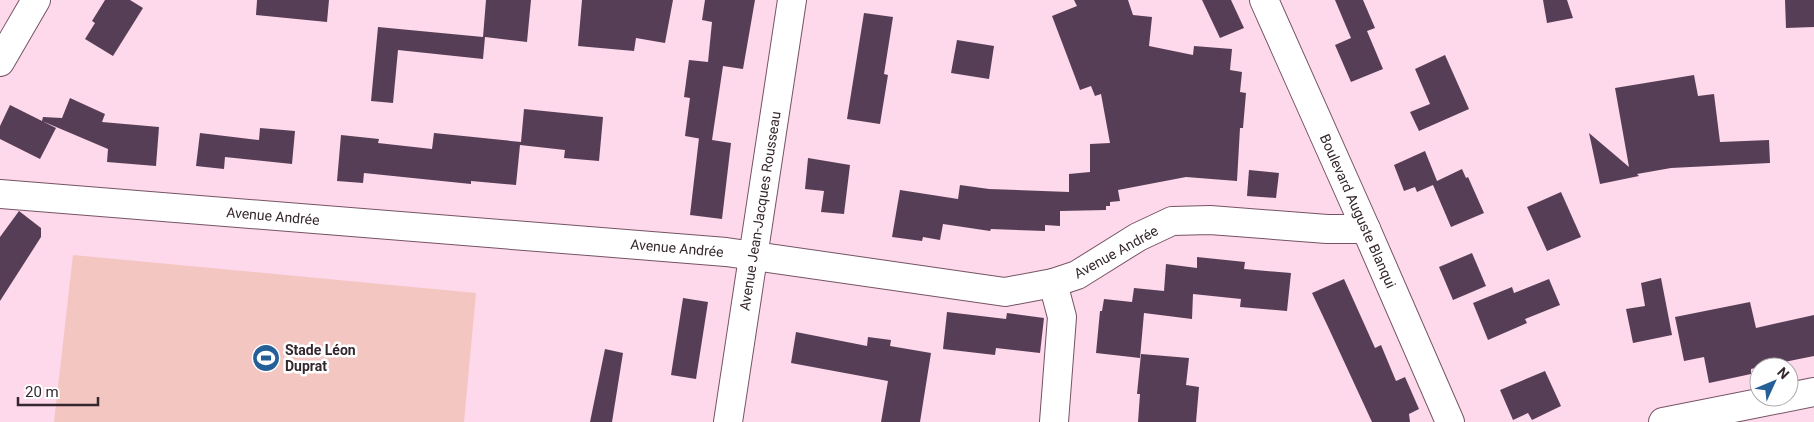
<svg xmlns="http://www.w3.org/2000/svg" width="1814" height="422" font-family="Roboto,sans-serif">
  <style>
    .green { fill: #f3c6c1 }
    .building { fill: #563f56 }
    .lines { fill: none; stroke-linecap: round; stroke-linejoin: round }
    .minor-casing { stroke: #745464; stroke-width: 30 }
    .minor { stroke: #fff; stroke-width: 28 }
    .labels { text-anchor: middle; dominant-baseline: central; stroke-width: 5; stroke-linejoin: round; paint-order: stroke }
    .street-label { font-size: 14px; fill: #35272e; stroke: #fff }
    .poi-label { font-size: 14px; font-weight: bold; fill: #35272e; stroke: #fff; text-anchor: start }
  </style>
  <rect width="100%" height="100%" fill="#fed8eb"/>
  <polygon class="green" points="73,255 476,293 464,422 54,422"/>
  <g class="building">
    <polygon points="105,0 130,0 143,8 113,56 85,39 95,23 92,21"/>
    <polygon points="257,0 329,0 327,22 256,15"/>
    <polygon points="486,0 531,0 527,42 485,37 483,59 398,50 393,103 371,101 378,27 483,37"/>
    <polygon points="582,0 673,0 665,43 636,38 634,51 578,46"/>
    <polygon points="705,0 755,0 743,69 723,66 712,140 731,143 722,219 690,215 699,138 702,139 685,136 690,98 684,97 689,60 708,62 712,22 702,20"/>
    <polygon points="1074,0 1128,0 1133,15 1152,17 1149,46 1193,55 1194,46 1232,49 1230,70 1242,72 1240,92 1246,93 1243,128 1240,128 1237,181 1186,177 1118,190 1120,201 1110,202 1110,206 1106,206 1106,210 1060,211 1060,226 1045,225 1045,231 991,229 990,231 943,224 940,240 923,237 922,241 892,237 900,190 958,199 960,185 989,189 1069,192 1069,174 1090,172 1090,144 1110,143 1101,94 1095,96 1091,86 1080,90 1052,16 1077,6"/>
    <polygon points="1202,0 1231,0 1244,28 1220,38"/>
    <polygon points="1335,0 1363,0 1375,28 1367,31 1383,69 1351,82 1335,45 1351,38"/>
    <polygon points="1543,0 1567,0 1573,18 1547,23"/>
    <polygon points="1785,0 1814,0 1814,27 1786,28"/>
    <polygon points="864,13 893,17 884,74 888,75 880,124 847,119"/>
    <polygon points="957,40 994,46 989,79 951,73"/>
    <polygon points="1445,55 1469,109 1419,131 1410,112 1430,104 1415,69"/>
    <polygon points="1694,75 1698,96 1714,94 1720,142 1769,140 1770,163 1671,168 1637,174 1639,176 1600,184 1589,133 1629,167 1615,88"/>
    <polygon points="70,98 105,114 102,122 159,127 156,166 107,162 108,149 42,121 56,128 40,159 0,139 0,126 10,105 42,121 43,117 62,118"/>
    <polygon points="524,109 603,117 599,161 564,158 565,150 520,145 516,185 471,181 471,184 364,173 363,183 337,181 341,135 379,139 378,143 432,149 434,133 521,142"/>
    <polygon points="260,128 295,131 292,164 225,157 224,169 196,166 200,133 259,140"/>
    <polygon points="1425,151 1437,181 1462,169 1466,178 1468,177 1484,213 1451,227 1433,185 1417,192 1415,187 1404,191 1394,165"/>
    <polygon points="808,158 850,165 844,214 821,212 824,191 805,189"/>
    <polygon points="1249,170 1279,173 1276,198 1247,196"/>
    <polygon points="1561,192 1581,237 1547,251 1527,207"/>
    <polygon points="19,211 41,228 41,237 0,301 0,237"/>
    <polygon points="1472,253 1486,286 1453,300 1439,267"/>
    <polygon points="1197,257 1245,262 1244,269 1291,273 1287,311 1240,307 1241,299 1193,294 1192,319 1144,313 1140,358 1096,353 1100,311 1102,311 1104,299 1132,302 1134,288 1164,291 1166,264 1197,268"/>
    <polygon points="1661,278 1672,335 1633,343 1626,309 1645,306 1641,283"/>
    <polygon points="1344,279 1375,348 1381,345 1396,381 1405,377 1419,409 1409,414 1410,422 1372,422 1329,329 1312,293"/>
    <polygon points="1549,279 1560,305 1525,319 1527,323 1488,340 1473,303 1512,287 1514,293"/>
    <polygon points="683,298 708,302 696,379 671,375"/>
    <polygon points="1750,302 1756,328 1814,315 1814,356 1759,367 1751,369 1751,374 1709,383 1704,357 1684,361 1675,317"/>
    <polygon points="947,312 1006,319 1007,313 1044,318 1040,353 996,348 995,355 943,349"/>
    <polygon points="796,332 867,346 868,337 891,340 890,346 931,353 920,422 881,422 888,381 791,363"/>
    <polygon points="605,349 623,353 612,422 590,422"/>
    <polygon points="1141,354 1189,358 1186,385 1199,387 1196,422 1138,422 1140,394 1137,394"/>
    <polygon points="1545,371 1561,406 1532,420 1528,413 1513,420 1500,390"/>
  </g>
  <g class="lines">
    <g class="minor-casing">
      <g id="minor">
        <polyline points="1264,0 1366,229 1450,422"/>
        <polyline points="0,62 36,0"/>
        <polyline points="0,194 726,252 1005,292 1053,283 1077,275 1138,237 1172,221 1210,220 1327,229 1366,229"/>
        <polyline points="1053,283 1062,317 1054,422"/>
        <polyline points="728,422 792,0"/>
        <polyline points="1663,422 1814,392"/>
      </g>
    </g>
    <use href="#minor" class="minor"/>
  </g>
  <defs>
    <g id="stadium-disc" transform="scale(1.4375)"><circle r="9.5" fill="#255f97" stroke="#fff"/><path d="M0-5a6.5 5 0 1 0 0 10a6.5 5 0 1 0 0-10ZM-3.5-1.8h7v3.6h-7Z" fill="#fff"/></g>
  </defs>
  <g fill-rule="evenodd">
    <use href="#stadium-disc" x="266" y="358"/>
  </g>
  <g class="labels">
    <g class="street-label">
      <text transform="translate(760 211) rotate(-81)">Avenue Jean-Jacques Rousseau</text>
      <text transform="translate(1358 211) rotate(66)">Boulevard Auguste Blanqui</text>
      <text transform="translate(273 216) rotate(5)">Avenue Andrée</text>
      <text transform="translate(677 248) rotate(5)">Avenue Andrée</text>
      <text transform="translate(1116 252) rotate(-29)">Avenue Andrée</text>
    </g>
    <g class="poi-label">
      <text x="285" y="350">Stade Léon<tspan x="285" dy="16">Duprat</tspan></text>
    </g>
  </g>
  <g transform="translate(1774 382) rotate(46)"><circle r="24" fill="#ffffff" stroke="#aea9ab"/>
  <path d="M0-4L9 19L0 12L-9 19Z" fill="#255f97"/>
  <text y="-8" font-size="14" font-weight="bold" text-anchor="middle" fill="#35272e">N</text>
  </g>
  <path d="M18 397v8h80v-8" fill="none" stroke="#35272e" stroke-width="2.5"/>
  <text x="25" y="397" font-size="15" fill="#35272e" stroke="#ffffff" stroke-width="4" paint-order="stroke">20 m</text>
</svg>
